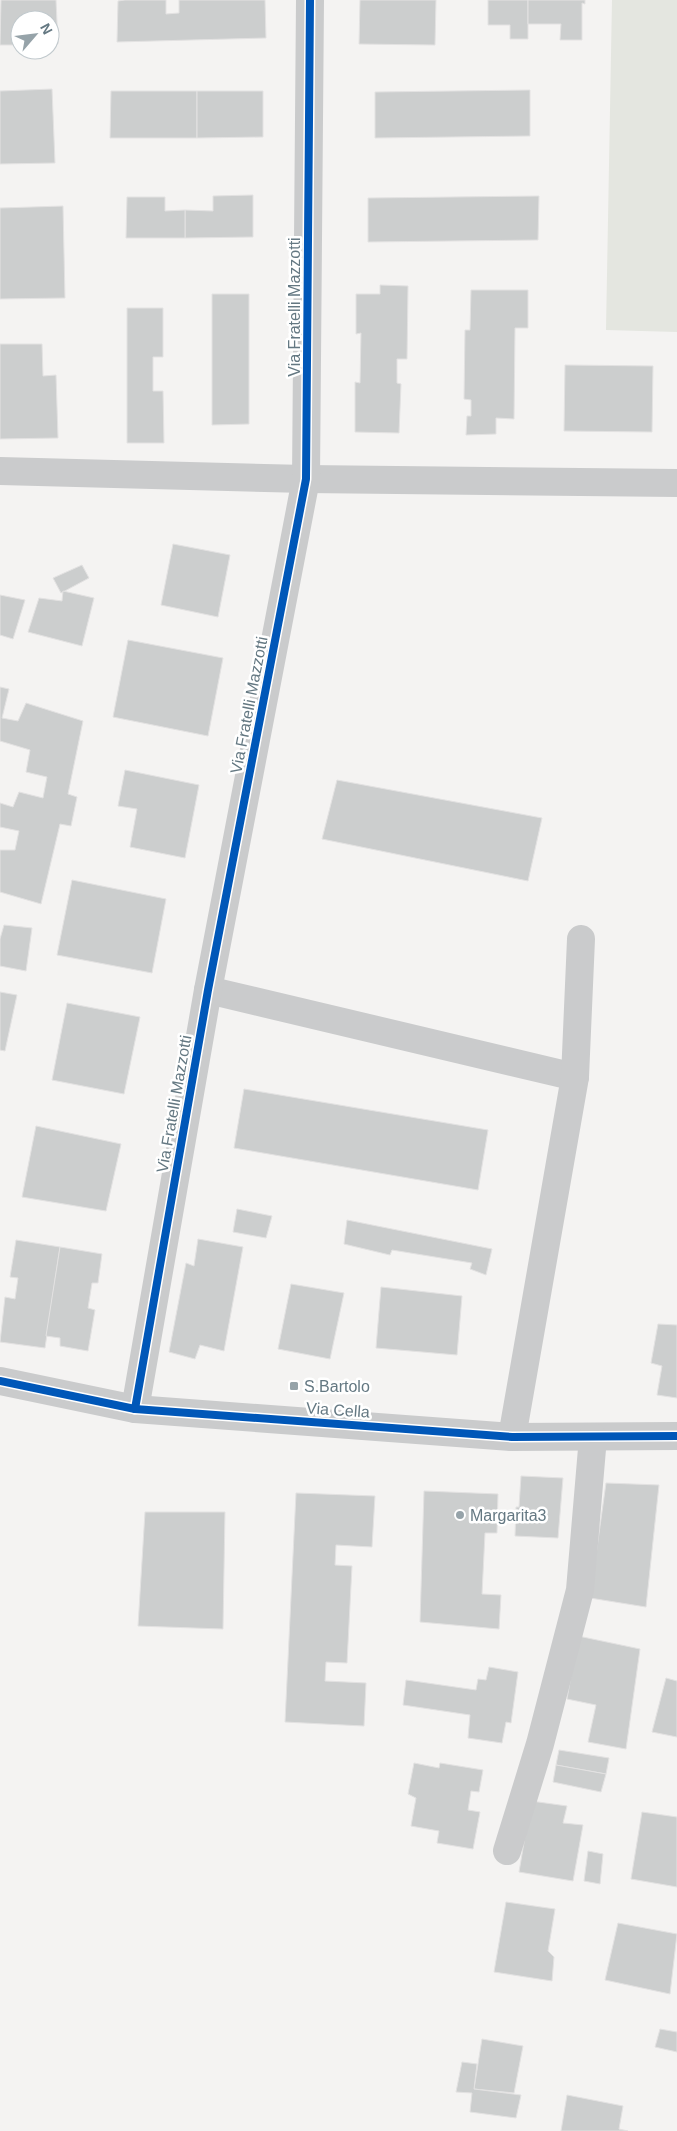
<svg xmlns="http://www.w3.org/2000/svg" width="677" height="2131" font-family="Arial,sans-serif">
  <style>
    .green { fill: #e4e6e0 }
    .building { fill: #cccece; stroke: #e3e2e2 }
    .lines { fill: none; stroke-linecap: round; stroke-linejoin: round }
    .minor { stroke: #cacbcc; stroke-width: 28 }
    .cycleway-casing { stroke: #fff; stroke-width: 11 }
    .cycleway { stroke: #0057b8; stroke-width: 8 }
    .poi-dot { fill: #96a3a9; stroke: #fff; stroke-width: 2 }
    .labels { text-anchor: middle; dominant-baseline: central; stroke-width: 5; stroke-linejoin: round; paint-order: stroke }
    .street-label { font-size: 16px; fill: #647882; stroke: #fff }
    .poi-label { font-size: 16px; fill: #647882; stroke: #fff; text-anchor: start }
  </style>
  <rect width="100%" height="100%" fill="#f4f3f2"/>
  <polygon class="green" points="612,0 677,0 677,332 606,330"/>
  <g class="building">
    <polygon points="1,0 56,0 58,44 50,44 50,20 20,20 20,45 0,45"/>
    <polygon points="125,0 166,0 166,14 179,13 179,0 265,0 266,38 117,42 118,1"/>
    <polygon points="360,0 436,0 435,45 359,44"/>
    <polygon points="488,0 528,0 528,39 510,39 510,25 488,25"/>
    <polygon points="528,0 585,0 585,4 582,3 582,40 560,40 561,24 528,24"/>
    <polygon points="52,89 55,163 0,164 0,91"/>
    <polygon points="530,90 530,136 375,138 375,92"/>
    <polygon points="111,91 197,91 197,138 110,138"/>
    <polygon points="197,91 263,91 263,137 197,138"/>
    <polygon points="253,195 253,237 185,238 185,210 213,211 213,196"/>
    <polygon points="539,196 538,240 368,242 368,198"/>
    <polygon points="127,197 165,197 165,211 185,210 185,238 126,238"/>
    <polygon points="63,206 65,298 0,299 0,208"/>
    <polygon points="380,285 408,286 407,359 397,359 397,383 401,384 399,433 355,432 355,382 360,383 361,333 356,334 356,294 380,294"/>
    <polygon points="471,290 528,290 528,328 515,328 514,419 496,418 496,434 466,435 467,416 471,416 471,400 464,399 465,330 470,330"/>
    <polygon points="212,294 249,294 249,424 212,425"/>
    <polygon points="127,308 163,308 163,357 153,357 153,391 163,391 164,443 127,443"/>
    <polygon points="0,344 42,344 43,376 56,375 58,438 0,439"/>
    <polygon points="565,365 653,366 652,432 564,431"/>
    <polygon points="173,544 230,555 218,617 161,605"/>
    <polygon points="82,565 89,578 61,593 53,578"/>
    <polygon points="63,591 94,598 82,646 28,632 39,598 62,601"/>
    <polygon points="0,595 25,600 13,639 0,635"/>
    <polygon points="128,640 223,658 208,736 113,717"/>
    <polygon points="0,687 9,689 2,718 18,721 26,703 83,721 68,794 77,797 71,826 60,824 41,904 0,892 0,850 15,850 19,831 0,827 0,803 13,807 19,792 43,798 47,777 26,772 30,750 0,741"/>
    <polygon points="125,770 199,785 185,858 130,847 137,809 118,806"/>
    <polygon points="337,780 542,818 528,881 322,839"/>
    <polygon points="72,880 166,899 152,973 57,955"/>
    <polygon points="4,925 32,928 26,971 0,966 0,939"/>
    <polygon points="0,992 17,995 5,1051 0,1050"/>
    <polygon points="67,1003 140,1017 124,1094 52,1080"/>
    <polygon points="244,1089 488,1130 478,1190 234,1148"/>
    <polygon points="36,1126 121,1144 106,1211 22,1197"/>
    <polygon points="237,1209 272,1216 266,1238 233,1232"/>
    <polygon points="347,1220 492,1249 486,1275 470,1269 472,1263 392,1250 390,1255 344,1244"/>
    <polygon points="198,1239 243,1247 224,1351 200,1345 195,1359 169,1352 186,1263 194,1266"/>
    <polygon points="16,1240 60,1247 45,1348 0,1342 5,1297 15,1299 18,1278 10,1277"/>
    <polygon points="60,1247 102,1254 98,1283 92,1283 88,1308 95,1310 88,1351 60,1346 60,1338 46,1336"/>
    <polygon points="291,1284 344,1293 330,1359 278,1349"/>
    <polygon points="381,1287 462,1296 457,1355 376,1348"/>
    <polygon points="658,1324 677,1325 677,1398 657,1395 662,1366 651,1363"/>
    <polygon points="521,1476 563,1478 558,1538 515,1536 516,1507 519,1507"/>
    <polygon points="606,1483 659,1485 646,1607 590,1598"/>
    <polygon points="424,1491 498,1494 497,1533 485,1533 482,1594 501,1595 499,1629 420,1622"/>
    <polygon points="296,1493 375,1496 372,1547 336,1545 335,1565 352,1566 347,1663 326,1662 325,1681 366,1683 364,1726 285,1722"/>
    <polygon points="145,1512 225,1512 223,1629 138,1626"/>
    <polygon points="578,1636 640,1649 626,1749 588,1742 596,1705 567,1699"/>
    <polygon points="489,1667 518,1672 511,1723 506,1722 502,1743 468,1738 470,1715 403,1705 406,1680 476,1690 478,1679 486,1680"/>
    <polygon points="666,1678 677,1681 677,1737 652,1732"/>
    <polygon points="559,1750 609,1758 606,1774 556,1765"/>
    <polygon points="414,1763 439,1768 440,1763 483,1770 479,1792 471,1791 468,1810 480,1812 473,1849 437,1843 439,1831 411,1826 416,1798 408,1794"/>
    <polygon points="556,1765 606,1774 601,1792 553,1782"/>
    <polygon points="531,1801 567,1806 563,1823 583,1825 573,1881 519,1872"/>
    <polygon points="642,1812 677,1817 677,1887 631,1879"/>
    <polygon points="588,1851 603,1854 600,1884 584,1881"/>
    <polygon points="506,1902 555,1909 548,1951 554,1957 552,1981 494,1972"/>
    <polygon points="618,1923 677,1934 670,1994 605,1980"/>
    <polygon points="660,2029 677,2032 677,2052 655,2047"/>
    <polygon points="482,2039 523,2046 514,2093 474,2089"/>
    <polygon points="462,2062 477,2064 474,2089 521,2095 516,2118 470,2112 472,2093 456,2092"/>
    <polygon points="567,2095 623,2106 619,2129 628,2131 561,2131"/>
  </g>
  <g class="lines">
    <g class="minor">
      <polyline points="0,471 306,479 677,483"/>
      <polyline points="208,990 575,1077"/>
      <polyline points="0,1381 135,1409 512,1437 677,1436"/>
      <polyline points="135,1409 208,990 306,479 310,0"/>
      <polyline points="512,1437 575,1077 581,939"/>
      <polyline points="507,1851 540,1744 580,1590 593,1437"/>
    </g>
    <g class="cycleway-casing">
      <g id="cycleway">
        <polyline points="0,1381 135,1409 512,1437 677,1436"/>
        <polyline points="135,1409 208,990 306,479 310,0"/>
      </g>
    </g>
    <use href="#cycleway" class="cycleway"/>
  </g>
  <g class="poi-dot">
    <rect x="289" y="1381" width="10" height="10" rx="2.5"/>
    <circle cx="460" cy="1515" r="5"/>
  </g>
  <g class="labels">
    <g class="street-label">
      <text transform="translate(294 307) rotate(-90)">Via Fratelli Mazzotti</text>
      <text transform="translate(249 705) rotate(-79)">Via Fratelli Mazzotti</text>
      <text transform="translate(174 1104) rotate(-80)">Via Fratelli Mazzotti</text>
      <text transform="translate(338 1410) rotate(4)">Via Cella</text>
    </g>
    <g class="poi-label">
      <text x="304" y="1386">S.Bartolo</text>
      <text x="470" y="1515">Margarita3</text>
    </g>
  </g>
  <g transform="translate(35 35) rotate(62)"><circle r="24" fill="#ffffff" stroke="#c1c9cd"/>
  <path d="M0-4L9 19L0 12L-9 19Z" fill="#96a3a9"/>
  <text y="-8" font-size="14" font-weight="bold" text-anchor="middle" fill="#647882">N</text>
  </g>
</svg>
